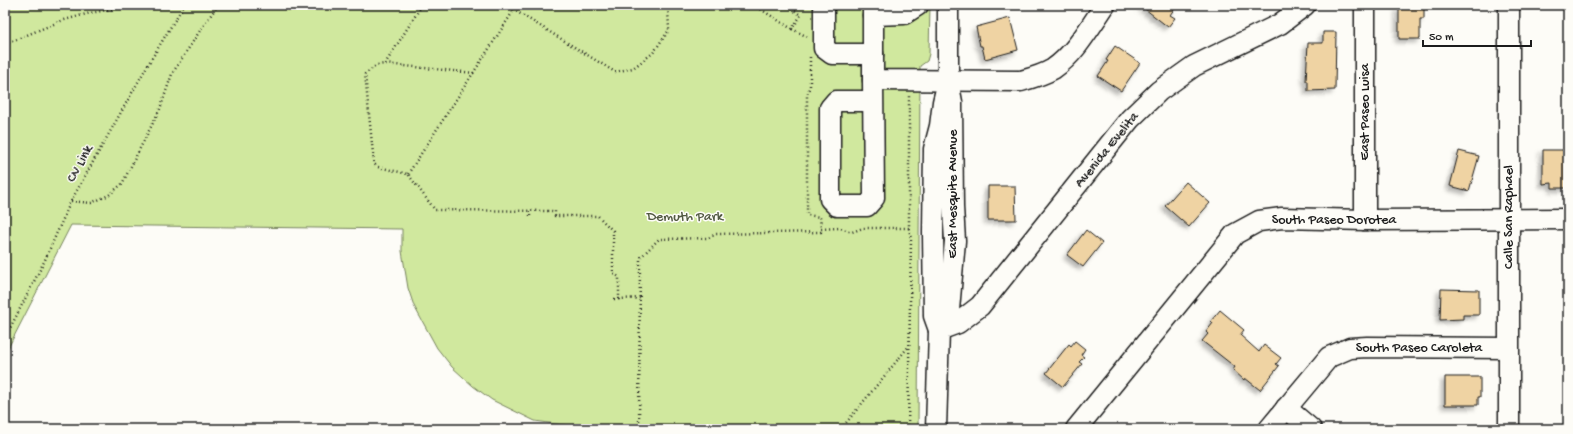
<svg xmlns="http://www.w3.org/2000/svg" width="1573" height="434" font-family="'Gochi Hand',sans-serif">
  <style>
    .green { fill: #d0e89e; stroke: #76825d }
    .building { fill: #efd3a3; stroke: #1c1c1c; filter: url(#shadow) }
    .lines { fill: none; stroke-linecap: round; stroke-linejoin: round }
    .minor-casing { stroke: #1c1c1c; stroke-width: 23 }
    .path { stroke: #1c1c1c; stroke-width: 2.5; stroke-dasharray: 1 3; stroke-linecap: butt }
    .minor { stroke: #fdfcf7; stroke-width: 20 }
    .labels { text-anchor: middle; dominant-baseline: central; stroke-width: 3; stroke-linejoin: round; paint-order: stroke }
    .street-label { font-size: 14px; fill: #1c1c1c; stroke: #fdfcf7 }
    .park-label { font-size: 14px; fill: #525943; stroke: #fdfcf7 }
  </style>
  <defs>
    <filter id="shadow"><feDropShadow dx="-3.5" dy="3.5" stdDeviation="2" flood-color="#0004"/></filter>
  </defs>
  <rect width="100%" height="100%" fill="#fdfcf7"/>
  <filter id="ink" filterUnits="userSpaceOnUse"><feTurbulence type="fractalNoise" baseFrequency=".025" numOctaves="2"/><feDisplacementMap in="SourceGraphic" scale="8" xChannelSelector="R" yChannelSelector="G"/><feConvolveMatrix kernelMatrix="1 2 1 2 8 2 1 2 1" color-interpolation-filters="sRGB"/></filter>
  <g filter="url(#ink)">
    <polygon class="green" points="5,5 930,5 929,54 927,61 920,66 918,429 626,429 570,426 535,421 492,400 473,386 452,367 437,348 414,306 408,288 402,251 402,229 71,225 5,354"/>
    <g class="building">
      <polygon points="1140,5 1177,5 1170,15 1175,18 1168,27"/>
      <polygon points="1399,8 1424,8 1424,19 1420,19 1420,39 1399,39"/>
      <polygon points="1010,18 1018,50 985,59 982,46 980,46 976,27"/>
      <polygon points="1323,32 1336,32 1335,90 1308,91 1308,81 1306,81 1308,43 1323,43"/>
      <polygon points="1115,46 1140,63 1121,91 1098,76 1108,61 1106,60"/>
      <polygon points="1543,150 1568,150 1568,188 1552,188 1552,183 1543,184"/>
      <polygon points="1459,151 1479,156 1469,191 1450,186"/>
      <polygon points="1186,182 1210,203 1189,227 1165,206"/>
      <polygon points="988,186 1015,186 1016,220 988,220"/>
      <polygon points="1086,230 1102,243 1083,267 1067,255"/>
      <polygon points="1441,289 1479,290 1479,315 1463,315 1463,319 1440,320"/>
      <polygon points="1220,310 1244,330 1240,335 1259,352 1264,345 1281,358 1276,364 1279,366 1260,390 1245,378 1244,380 1233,370 1235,367 1202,341 1208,334 1206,332 1213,323 1211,321"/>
      <polygon points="1075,341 1085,349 1081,355 1084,357 1079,362 1082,364 1063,387 1046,373 1069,344 1071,346"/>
      <polygon points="1445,377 1480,377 1480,397 1478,397 1478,405 1445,405"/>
    </g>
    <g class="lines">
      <g class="minor-casing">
        <g id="minor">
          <polyline points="824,5 824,48 832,54 873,54"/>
          <path d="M 873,5 L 873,80 L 1021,81 C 1032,78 1043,75 1053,69 C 1075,54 1090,27 1105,5"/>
          <polyline points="873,15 904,14 918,5"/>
          <polyline points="873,80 874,198 867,206 837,206 830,199 830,108 836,101 873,101"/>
          <polyline points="1365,220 1365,5"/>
          <polyline points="939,330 958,323 980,306 1130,119 1159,91 1194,66 1280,24 1305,5"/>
          <polyline points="939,330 949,310 955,241 953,207 952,102 948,81 948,5"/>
          <polyline points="1286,408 1311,429"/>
          <polyline points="936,429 939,330 934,316 933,232 934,149 940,126 943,102 948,81"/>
          <polyline points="1076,429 1235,234 1259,221 1282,218 1365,220 1568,219"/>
          <polyline points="1269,429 1329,357 1350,348 1367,347 1508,348"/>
          <polyline points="1509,429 1509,5"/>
        </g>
      </g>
      <g class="path">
        <polyline points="506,5 615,72 633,68 653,53 669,30 668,9 671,5"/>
        <polyline points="754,5 792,29 801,15 785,5"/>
        <polyline points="792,29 808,37"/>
        <polyline points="5,44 61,21 90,13 137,5"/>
        <polyline points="810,57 810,86 807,94 807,215 820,217 821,229"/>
        <polyline points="385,64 422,5"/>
        <polyline points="474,73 385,64 377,65 365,74 374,164 378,167 408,174 435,210 555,211 555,216 598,216 613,231 613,273 619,277 619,299 640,298"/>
        <polyline points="408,174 514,10"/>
        <polyline points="71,201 91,203 109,195 122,184 160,109 172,74 203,26 218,5"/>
        <polyline points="530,211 530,216"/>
        <polyline points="614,299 619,299"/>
        <polyline points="5,338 44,262 71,201 146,68 184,5"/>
        <polyline points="639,429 640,258 659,239 708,238 716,234 821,232 821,229 840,228 852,232 863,228 909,228"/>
        <polyline points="841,429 909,346"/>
        <polyline points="908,429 911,239 909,228 909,96"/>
      </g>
      <use href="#minor" class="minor"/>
    </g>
  </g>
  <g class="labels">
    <g class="street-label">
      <text transform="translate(1365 112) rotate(-90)">East Paseo Luisa</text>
      <text transform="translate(1107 150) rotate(-51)">Avenida Evelita</text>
      <text transform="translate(80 164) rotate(-61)">CV Link</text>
      <text transform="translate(953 194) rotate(-90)">East Mesquite Avenue</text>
      <text transform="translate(1509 217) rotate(-90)">Calle San Raphael</text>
      <text x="1334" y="220">South Paseo Dorotea</text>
      <text x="1419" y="348">South Paseo Caroleta</text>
    </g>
    <g class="park-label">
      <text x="685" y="217">Demuth Park</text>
    </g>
  </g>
  <rect width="1573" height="434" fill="none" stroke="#fdfcf7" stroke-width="20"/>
  <rect x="10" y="10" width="1553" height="414" fill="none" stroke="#1c1c1c" stroke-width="1.5" filter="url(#ink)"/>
  <path d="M1423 40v6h108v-6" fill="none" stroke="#1c1c1c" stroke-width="2"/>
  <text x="1429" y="40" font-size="12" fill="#1c1c1c" stroke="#fdfcf7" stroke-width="3" paint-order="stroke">50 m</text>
</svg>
